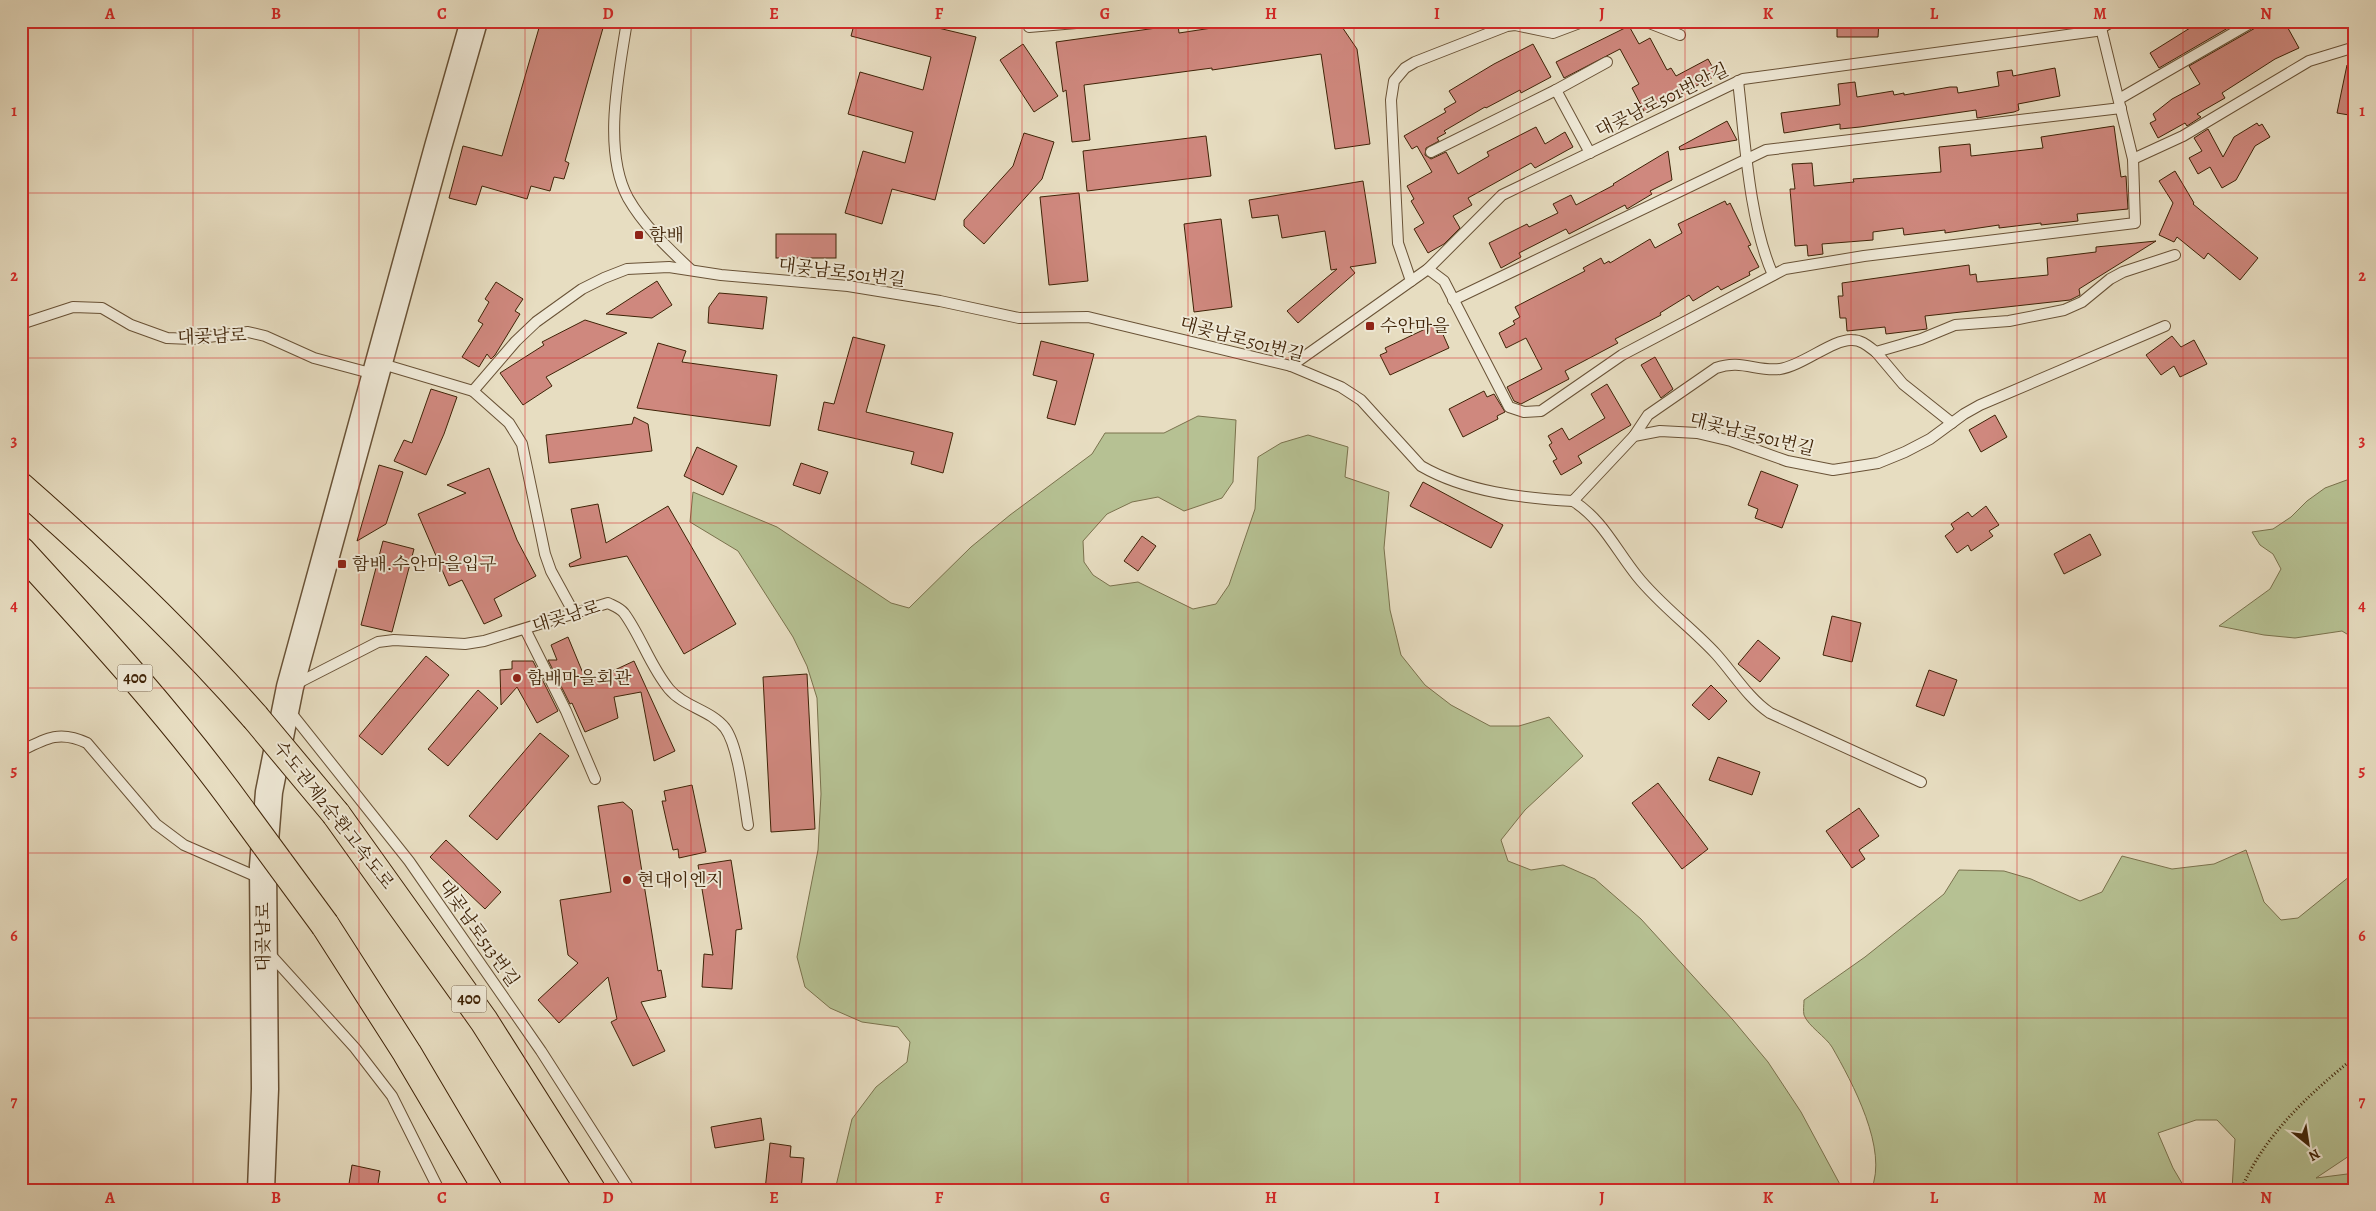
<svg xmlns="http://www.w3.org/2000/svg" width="2376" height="1211" font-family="Alegreya,'Noto Serif KR',serif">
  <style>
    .green { fill: #b6c193; stroke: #7a724d }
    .building { fill: #cf887e; stroke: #3f2307 }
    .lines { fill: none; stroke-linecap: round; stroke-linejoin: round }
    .service-casing { stroke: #695236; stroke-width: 12 }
    .tertiary-casing { stroke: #695236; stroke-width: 29 }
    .motorway-casing { stroke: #3f2307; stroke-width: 30 }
    .path { stroke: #3f2307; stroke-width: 3; stroke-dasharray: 1 2.5; stroke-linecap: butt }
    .service { stroke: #efe9d7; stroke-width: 10 }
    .tertiary { stroke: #efe9d7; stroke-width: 26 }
    .motorway { stroke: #e7ddc1; stroke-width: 28 }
    .motorway-bridge-casing { stroke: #3f2307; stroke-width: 30; stroke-linecap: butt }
    .motorway-bridge { stroke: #e7ddc1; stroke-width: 28 }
    .grid { fill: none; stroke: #d62828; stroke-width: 1; stroke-opacity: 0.55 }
    .poi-dot { fill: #8f2418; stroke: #efe9d7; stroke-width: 2 }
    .labels { text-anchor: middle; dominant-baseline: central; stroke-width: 4; stroke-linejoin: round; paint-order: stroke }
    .shield { fill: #efe9d7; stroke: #745e45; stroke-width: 1 }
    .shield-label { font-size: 16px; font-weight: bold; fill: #3f2307 }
    .street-label { font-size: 18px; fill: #3f2307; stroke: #efe9d7 }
    .poi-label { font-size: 18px; fill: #3f2307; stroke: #efe9d7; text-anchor: start }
    .neatline { fill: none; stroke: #d62828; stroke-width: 2 }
    .grid-label { font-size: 16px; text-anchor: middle; font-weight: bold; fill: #d62828 }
  </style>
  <rect width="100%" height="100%" fill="#e7ddc1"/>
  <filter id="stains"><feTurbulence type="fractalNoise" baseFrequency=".004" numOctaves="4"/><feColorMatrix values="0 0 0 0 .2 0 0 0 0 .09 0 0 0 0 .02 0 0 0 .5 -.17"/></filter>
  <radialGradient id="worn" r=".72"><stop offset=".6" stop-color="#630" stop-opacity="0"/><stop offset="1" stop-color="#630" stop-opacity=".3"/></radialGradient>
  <g class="green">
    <polygon points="1198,416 1236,420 1233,482 1222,498 1184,511 1158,497 1132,502 1107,514 1083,541 1084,562 1093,575 1110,586 1138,582 1193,609 1216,604 1229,585 1255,509 1258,457 1281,443 1308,435 1348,447 1345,477 1389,492 1384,548 1390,610 1401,655 1425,685 1451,705 1490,726 1519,726 1549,717 1583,756 1525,810 1501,840 1508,861 1531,870 1563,865 1595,879 1641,919 1733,1020 1768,1062 1801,1112 1843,1190 835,1190 852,1119 876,1087 907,1062 910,1042 898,1027 862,1022 830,1008 805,987 797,957 818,850 821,794 817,698 807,666 793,637 738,551 690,522 693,492 777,527 891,603 909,608 971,547 1010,515 1092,454 1105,433 1164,433"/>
    <polygon points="2355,477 2355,639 2342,631 2295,638 2264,635 2219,626 2270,589 2281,569 2273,554 2260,545 2252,532 2273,529 2291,517 2307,501 2325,488"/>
    <path d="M 2246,850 L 2264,902 L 2281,920 L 2298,918 L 2355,872 L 2355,1152 L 2316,1178 L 2355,1173 L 2355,1190 L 2232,1190 L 2235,1139 L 2217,1120 L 2196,1120 L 2158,1133 L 2173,1168 L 2186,1190 L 1871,1190 C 1889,1150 1852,1082 1832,1047 C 1826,1037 1808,1026 1804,1015 C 1803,1011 1804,1004 1804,1000 L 1865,957 L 1944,894 L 1959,870 L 2004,871 L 2031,879 L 2080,901 L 2102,892 L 2122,856 L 2172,869 L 2214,864 Z"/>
  </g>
  <g class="building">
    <polygon points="541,21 605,21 565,161 569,163 564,179 554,177 550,191 531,186 527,199 482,186 476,205 449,198 463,146 502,156"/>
    <polygon points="855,21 936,21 934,27 976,37 935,200 892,189 882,224 845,213 863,151 905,163 913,132 848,114 860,72 923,90 931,57 851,36"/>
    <polygon points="1258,21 1338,21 1357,49 1370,144 1335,149 1321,54 1212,70 1212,68 1084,85 1090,140 1072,142 1066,90 1063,92 1056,42 1178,25 1179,33"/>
    <polygon points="1837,21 1879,21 1878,37 1837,37"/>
    <polygon points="2186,21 2240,21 2159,68 2150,53 2190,28"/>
    <polygon points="2261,21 2284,21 2299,48 2275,59 2222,93 2225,98 2197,114 2201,117 2187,126 2185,123 2158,138 2150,123 2156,120 2153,114 2172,99 2200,84 2189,66 2257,27"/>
    <polygon points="1629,26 1639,44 1650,38 1667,70 1671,68 1676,76 1708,59 1717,75 1645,113 1632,88 1639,84 1620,49 1564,78 1556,62"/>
    <polygon points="1023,44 1058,96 1034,112 1000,60"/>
    <polygon points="1533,44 1551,77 1521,93 1520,90 1486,108 1485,107 1444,131 1446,133 1437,138 1439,141 1426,148 1425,155 1431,159 1446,152 1458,174 1489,156 1487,152 1536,127 1545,144 1565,132 1573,147 1535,168 1531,163 1468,198 1472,205 1453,216 1460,228 1444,244 1428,253 1414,229 1424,223 1411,201 1414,199 1407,186 1432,172 1417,146 1412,149 1404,136 1446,112 1444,109 1456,102 1449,91 1494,64"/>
    <polygon points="2347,65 2355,66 2355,116 2337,113"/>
    <polygon points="2055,68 2060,96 2018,104 2019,110 2014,112 1977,118 1976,110 1860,127 1840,129 1840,124 1784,133 1781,113 1840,105 1838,84 1855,82 1857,97 1893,91 1894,95 1904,93 1904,95 1950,87 1957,87 1958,93 1999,86 1997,72 2012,70 2013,76"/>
    <polygon points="1727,121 1737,140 1680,150 1679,147"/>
    <polygon points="2257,123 2259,126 2262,124 2270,137 2255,146 2236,180 2222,188 2210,167 2198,174 2189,158 2202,151 2194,138 2208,129 2223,157 2234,137"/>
    <polygon points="2114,126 2121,177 2126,176 2128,209 2077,214 2078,221 2041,225 2041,223 1999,228 1999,225 1945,233 1945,230 1904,235 1903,228 1873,232 1873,240 1822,244 1823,254 1808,256 1807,245 1795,246 1790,189 1795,189 1792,164 1812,163 1814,186 1854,182 1853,179 1941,172 1939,147 1970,144 1971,156 2043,148 2041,137"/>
    <polygon points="1024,133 1054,142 1042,179 984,244 964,226 964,220 1013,166"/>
    <polygon points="1206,136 1211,176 1087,191 1083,151"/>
    <polygon points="1668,151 1672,180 1650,191 1652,194 1627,209 1625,205 1569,234 1566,229 1519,253 1521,257 1501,268 1489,243 1527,224 1529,227 1558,213 1553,204 1571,195 1576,205 1614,185 1613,184"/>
    <polygon points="2175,171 2194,203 2193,204 2258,258 2240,280 2208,253 2204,259 2177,237 2174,242 2159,235 2173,203 2159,181"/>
    <polygon points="1363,181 1376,263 1350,267 1355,273 1298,323 1287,311 1337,269 1331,270 1325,231 1282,238 1278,215 1252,218 1249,200"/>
    <polygon points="1079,193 1088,281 1049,285 1040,197"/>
    <polygon points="1725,201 1727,205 1730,203 1751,245 1748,246 1759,267 1749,272 1750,275 1721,290 1718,286 1693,301 1689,295 1660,313 1661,315 1615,339 1618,343 1565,371 1569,379 1521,404 1514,401 1507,387 1542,369 1526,338 1506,348 1499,333 1515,324 1513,321 1520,317 1515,307 1585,271 1583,268 1601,258 1604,264 1609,261 1610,263 1650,239 1655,248 1682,233 1678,224"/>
    <polygon points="1221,219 1232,307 1194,312 1184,224"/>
    <rect x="776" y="234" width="60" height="24"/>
    <polygon points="2156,241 2079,289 2080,295 2070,300 1925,316 1927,329 1886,334 1885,327 1847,331 1846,318 1840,318 1838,296 1843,296 1842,283 1969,265 1970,275 1976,274 1977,282 2048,275 2047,258 2096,252 2096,247"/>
    <polygon points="657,281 672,305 652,318 606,314"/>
    <polygon points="496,282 523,299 515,311 520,314 495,355 491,359 487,354 479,367 462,357 483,324 478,321 489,302 485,299"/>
    <polygon points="719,293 767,297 763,329 708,323 709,307"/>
    <polygon points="585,320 627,333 546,377 552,386 523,405 500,373 544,345 542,342"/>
    <polygon points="1438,323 1449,348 1390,375 1380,355 1387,352 1385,348"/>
    <polygon points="2172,336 2181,347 2194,340 2207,364 2180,377 2174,366 2161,375 2146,355"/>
    <polygon points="853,337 885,345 866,412 953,433 943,473 911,464 914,452 818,430 824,402 834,404"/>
    <polygon points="1041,341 1094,354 1075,425 1047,418 1057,381 1033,375"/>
    <polygon points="658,343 686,351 682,362 777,375 770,426 637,408"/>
    <polygon points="1655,357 1673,389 1661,398 1641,365"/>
    <polygon points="1607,384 1631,425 1578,456 1582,463 1561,475 1553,461 1557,459 1549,445 1552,443 1548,436 1562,428 1569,440 1605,418 1591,394"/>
    <polygon points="431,389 457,397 444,434 426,475 394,461 404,440 412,443"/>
    <polygon points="1484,391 1487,397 1494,394 1505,412 1497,416 1498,419 1463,437 1449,409"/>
    <polygon points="1995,415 2007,437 1981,452 1969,430"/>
    <polygon points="634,417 648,424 652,451 549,463 546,435 632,424"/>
    <polygon points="697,447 737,466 723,495 684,476"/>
    <polygon points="801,463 828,472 820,494 793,485"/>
    <polygon points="379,465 403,472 386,524 357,541"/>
    <polygon points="489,468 517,540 536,576 494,599 502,616 484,624 462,580 449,586 418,514 466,493 447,485"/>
    <polygon points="1761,471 1798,485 1782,528 1755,518 1758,509 1748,505"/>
    <polygon points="1423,482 1503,525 1491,548 1410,506"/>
    <polygon points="598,504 606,543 668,506 736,624 684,654 627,556 570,567 569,564 581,558 571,509"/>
    <polygon points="1986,506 1999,525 1989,531 1993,536 1971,551 1968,545 1957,553 1945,536 1954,529 1951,524 1968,512 1972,517"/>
    <polygon points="2090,534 2101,555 2064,574 2054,554"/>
    <polygon points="1142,536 1156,546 1138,571 1124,561"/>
    <polygon points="383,541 414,549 392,632 361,625"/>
    <polygon points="1832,616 1861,623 1852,662 1823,655"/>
    <polygon points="568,637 587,683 634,661 675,751 654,761 641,692 614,697 618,718 585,732 572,703 570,704 548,660 557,660 551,645"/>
    <polygon points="1758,640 1780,658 1760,682 1738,664"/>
    <polygon points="426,656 449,675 382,755 359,736"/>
    <polygon points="512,661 533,661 558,711 537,723 517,687 501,705 500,670 512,669"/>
    <polygon points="1929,670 1957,680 1944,716 1916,706"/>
    <polygon points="807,674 815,829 771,832 763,677"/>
    <polygon points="1711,685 1727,701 1709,720 1692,705"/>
    <polygon points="478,690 498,708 448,766 428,749"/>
    <polygon points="540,733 569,756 497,840 469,816"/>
    <polygon points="1718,757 1760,772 1752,795 1709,780"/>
    <polygon points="1658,783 1708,849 1682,869 1632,803"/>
    <polygon points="692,785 706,852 679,858 678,849 673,850 662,801 666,801 664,791"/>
    <polygon points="623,802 632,810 658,971 661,970 666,997 641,1002 665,1051 633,1066 611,1022 617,1019 608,977 559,1023 538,1000 578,963 568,955 560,900 611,892 598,806"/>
    <polygon points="1859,808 1879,836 1859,850 1865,859 1852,868 1826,831"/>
    <polygon points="446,840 501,892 485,909 430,857"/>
    <polygon points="731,860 742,929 736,930 732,989 702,987 704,954 713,955 698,865"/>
    <polygon points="761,1118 764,1140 715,1148 711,1127"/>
    <polygon points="770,1143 791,1146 790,1157 804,1158 801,1190 765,1190"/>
    <polygon points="352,1165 380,1171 377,1190 348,1190"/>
  </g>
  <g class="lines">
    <g class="service-casing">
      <g id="service">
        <path d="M 627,21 C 619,73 602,150 628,198 C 644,226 668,248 691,270"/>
        <polyline points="1644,21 1680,35"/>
        <polyline points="1029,27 1100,21"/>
        <path d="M 1738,81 C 1745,140 1749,221 1773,275"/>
        <polyline points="1556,90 1607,62"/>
        <polyline points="2119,99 2254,21"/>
        <polyline points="1431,152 1556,90 1590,153"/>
        <polyline points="2133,159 2183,136 2309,61 2355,47"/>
        <polyline points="1428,269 1444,281 1509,407 1524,412 1541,411 1622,355 1785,269 1864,256 2135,223 2133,159 2101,28"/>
        <polyline points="1411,281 1398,243 1391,100 1394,81 1405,68 1415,62 1507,26 1515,25 1553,33 1585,21"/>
        <polyline points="1453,300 1766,150 2121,108"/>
        <polyline points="21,324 73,307 102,308 131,325 167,338 192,339 248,332 265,336 314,358 374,374"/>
        <polyline points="1876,352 1903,384 1952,423"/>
        <path d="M 379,363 L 473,391 L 516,341 L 536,322 L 582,289 L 604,278 L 627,269 L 669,267 L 721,275 L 848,286 L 940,301 L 1019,318 L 1088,317 L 1291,366 L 1341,387 L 1361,400 L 1421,466 C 1466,492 1522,498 1573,501 L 1634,436 L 1660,431 L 1697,433 L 1731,441 L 1787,461 L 1833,470 L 1878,463 L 1905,452 L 1930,439 L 1964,414 L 1980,405 L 2165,326"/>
        <polyline points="1291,366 1428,269 1502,195 1743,79 2096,31 2113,21"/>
        <polyline points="473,391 509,423 522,444 545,554 551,571 574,613"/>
        <path d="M 1634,436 L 1648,415 L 1716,368 C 1741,359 1757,372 1780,369 C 1802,366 1833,339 1852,340 C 1862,340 1868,346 1876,352 L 1921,339 L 1955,325 L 2009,321 L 2064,310 L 2082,302 L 2110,279 L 2123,272 L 2175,255"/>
        <path d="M 1573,501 C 1602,519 1616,550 1637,576 C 1660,605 1691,627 1716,654 C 1734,674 1748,698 1770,713 L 1921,782"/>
        <polyline points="525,629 566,711 595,779"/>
        <path d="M 296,684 L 378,642 L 394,640 L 465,644 L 484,641 L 608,603 C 614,606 620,608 624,613 C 641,636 650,666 669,689 C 684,707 711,710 725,728 C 739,747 744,801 748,825"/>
        <polyline points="288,709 409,861 541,1051 630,1190"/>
        <path d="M 21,751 C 46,738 60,730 87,743 L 156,824 L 184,845 L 262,879"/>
        <polyline points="269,953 355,1048 392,1096 439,1190"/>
      </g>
    </g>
    <g class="tertiary-casing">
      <polyline id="tertiary" points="261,1190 265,1089 263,866 269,792 290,687 438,147 474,21"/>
    </g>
    <g class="motorway-casing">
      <g id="motorway">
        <path d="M 21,487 C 103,559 183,635 255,717"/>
        <path d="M 21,551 C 98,635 175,719 242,812"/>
        <polyline points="336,814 484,1021 591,1190"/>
        <polyline points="325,925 407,1053 488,1190"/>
      </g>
    </g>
    <path class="path" d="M 2241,1190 C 2264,1135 2309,1094 2355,1057"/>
    <use href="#service" class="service"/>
    <use href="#tertiary" class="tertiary"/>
    <use href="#motorway" class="motorway"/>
    <g class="motorway-bridge-casing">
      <g id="motorway-bridge">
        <polyline points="255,717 336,814"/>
        <polyline points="242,812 325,925"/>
      </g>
    </g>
    <use href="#motorway-bridge" class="motorway-bridge"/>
  </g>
  <path class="grid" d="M 193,21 L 193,1190M 359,21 L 359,1190M 525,21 L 525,1190M 691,21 L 691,1190M 856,21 L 856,1190M 1022,21 L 1022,1190M 1188,21 L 1188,1190M 1354,21 L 1354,1190M 1520,21 L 1520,1190M 1685,21 L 1685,1190M 1851,21 L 1851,1190M 2017,21 L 2017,1190M 2183,21 L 2183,1190M 21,193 L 2355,193M 21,358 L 2355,358M 21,523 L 2355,523M 21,688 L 2355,688M 21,853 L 2355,853M 21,1018 L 2355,1018"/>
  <g class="poi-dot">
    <rect x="634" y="230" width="10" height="10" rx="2.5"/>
    <rect x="1365" y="321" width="10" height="10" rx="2.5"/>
    <rect x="337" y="559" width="10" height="10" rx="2.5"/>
    <circle cx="517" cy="678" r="5"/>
    <circle cx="627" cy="880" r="5"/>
  </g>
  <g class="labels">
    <g class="shield">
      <rect x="117.5" y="664.5" width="35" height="27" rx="4"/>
      <rect x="451.5" y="985.5" width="35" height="27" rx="4"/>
    </g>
    <g class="shield-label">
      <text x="135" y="678">400</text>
      <text x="469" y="999">400</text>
    </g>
    <g class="street-label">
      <text transform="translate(1662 100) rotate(-26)">대곶남로501번안길</text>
      <text transform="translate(842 272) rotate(7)">대곶남로501번길</text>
      <text transform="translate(212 336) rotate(-2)">대곶남로</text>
      <text transform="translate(1242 339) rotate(15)">대곶남로501번길</text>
      <text transform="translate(1752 434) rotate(14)">대곶남로501번길</text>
      <text transform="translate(566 616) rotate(-17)">대곶남로</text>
      <text transform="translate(334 815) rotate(52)">수도권제2순환고속도로</text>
      <text transform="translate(479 933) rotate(55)">대곶남로513번길</text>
      <text transform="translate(263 937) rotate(-90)">대곶남로</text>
    </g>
    <g class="poi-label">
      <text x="649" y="235">함배</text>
      <text x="1380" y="326">수안마을</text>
      <text x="352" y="564">함배.수안마을입구</text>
      <text x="527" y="678">함배마을회관</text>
      <text x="637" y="880">현대이엔지</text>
    </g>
  </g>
  <rect width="2376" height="1211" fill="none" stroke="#e7ddc1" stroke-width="55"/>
  <g transform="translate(2308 1144) rotate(150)" stroke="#efe9d7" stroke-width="4" paint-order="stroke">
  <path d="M0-4L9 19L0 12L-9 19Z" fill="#3f2307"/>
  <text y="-8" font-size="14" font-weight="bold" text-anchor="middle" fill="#3f2307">N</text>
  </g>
  <rect x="28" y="28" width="2320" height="1156" class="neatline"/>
  <g class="grid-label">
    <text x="110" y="19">A</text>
    <text x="276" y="19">B</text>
    <text x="442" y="19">C</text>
    <text x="608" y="19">D</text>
    <text x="774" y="19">E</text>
    <text x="939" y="19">F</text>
    <text x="1105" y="19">G</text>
    <text x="1271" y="19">H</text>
    <text x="1437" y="19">I</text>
    <text x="1602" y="19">J</text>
    <text x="1768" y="19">K</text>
    <text x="1934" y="19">L</text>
    <text x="2100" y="19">M</text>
    <text x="2266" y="19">N</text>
    <text x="14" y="116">1</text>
    <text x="2362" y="116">1</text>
    <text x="14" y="281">2</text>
    <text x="2362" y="281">2</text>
    <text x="14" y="446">3</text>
    <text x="2362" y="446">3</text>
    <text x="14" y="611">4</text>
    <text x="2362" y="611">4</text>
    <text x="14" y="776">5</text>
    <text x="2362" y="776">5</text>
    <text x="14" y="941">6</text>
    <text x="2362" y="941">6</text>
    <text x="14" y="1107">7</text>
    <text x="2362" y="1107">7</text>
    <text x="110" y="1203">A</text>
    <text x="276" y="1203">B</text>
    <text x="442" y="1203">C</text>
    <text x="608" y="1203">D</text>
    <text x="774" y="1203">E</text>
    <text x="939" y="1203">F</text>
    <text x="1105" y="1203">G</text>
    <text x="1271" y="1203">H</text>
    <text x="1437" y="1203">I</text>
    <text x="1602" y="1203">J</text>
    <text x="1768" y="1203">K</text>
    <text x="1934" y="1203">L</text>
    <text x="2100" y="1203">M</text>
    <text x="2266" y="1203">N</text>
  </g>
  <rect width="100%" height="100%" filter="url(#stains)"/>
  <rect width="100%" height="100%" fill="url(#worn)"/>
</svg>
